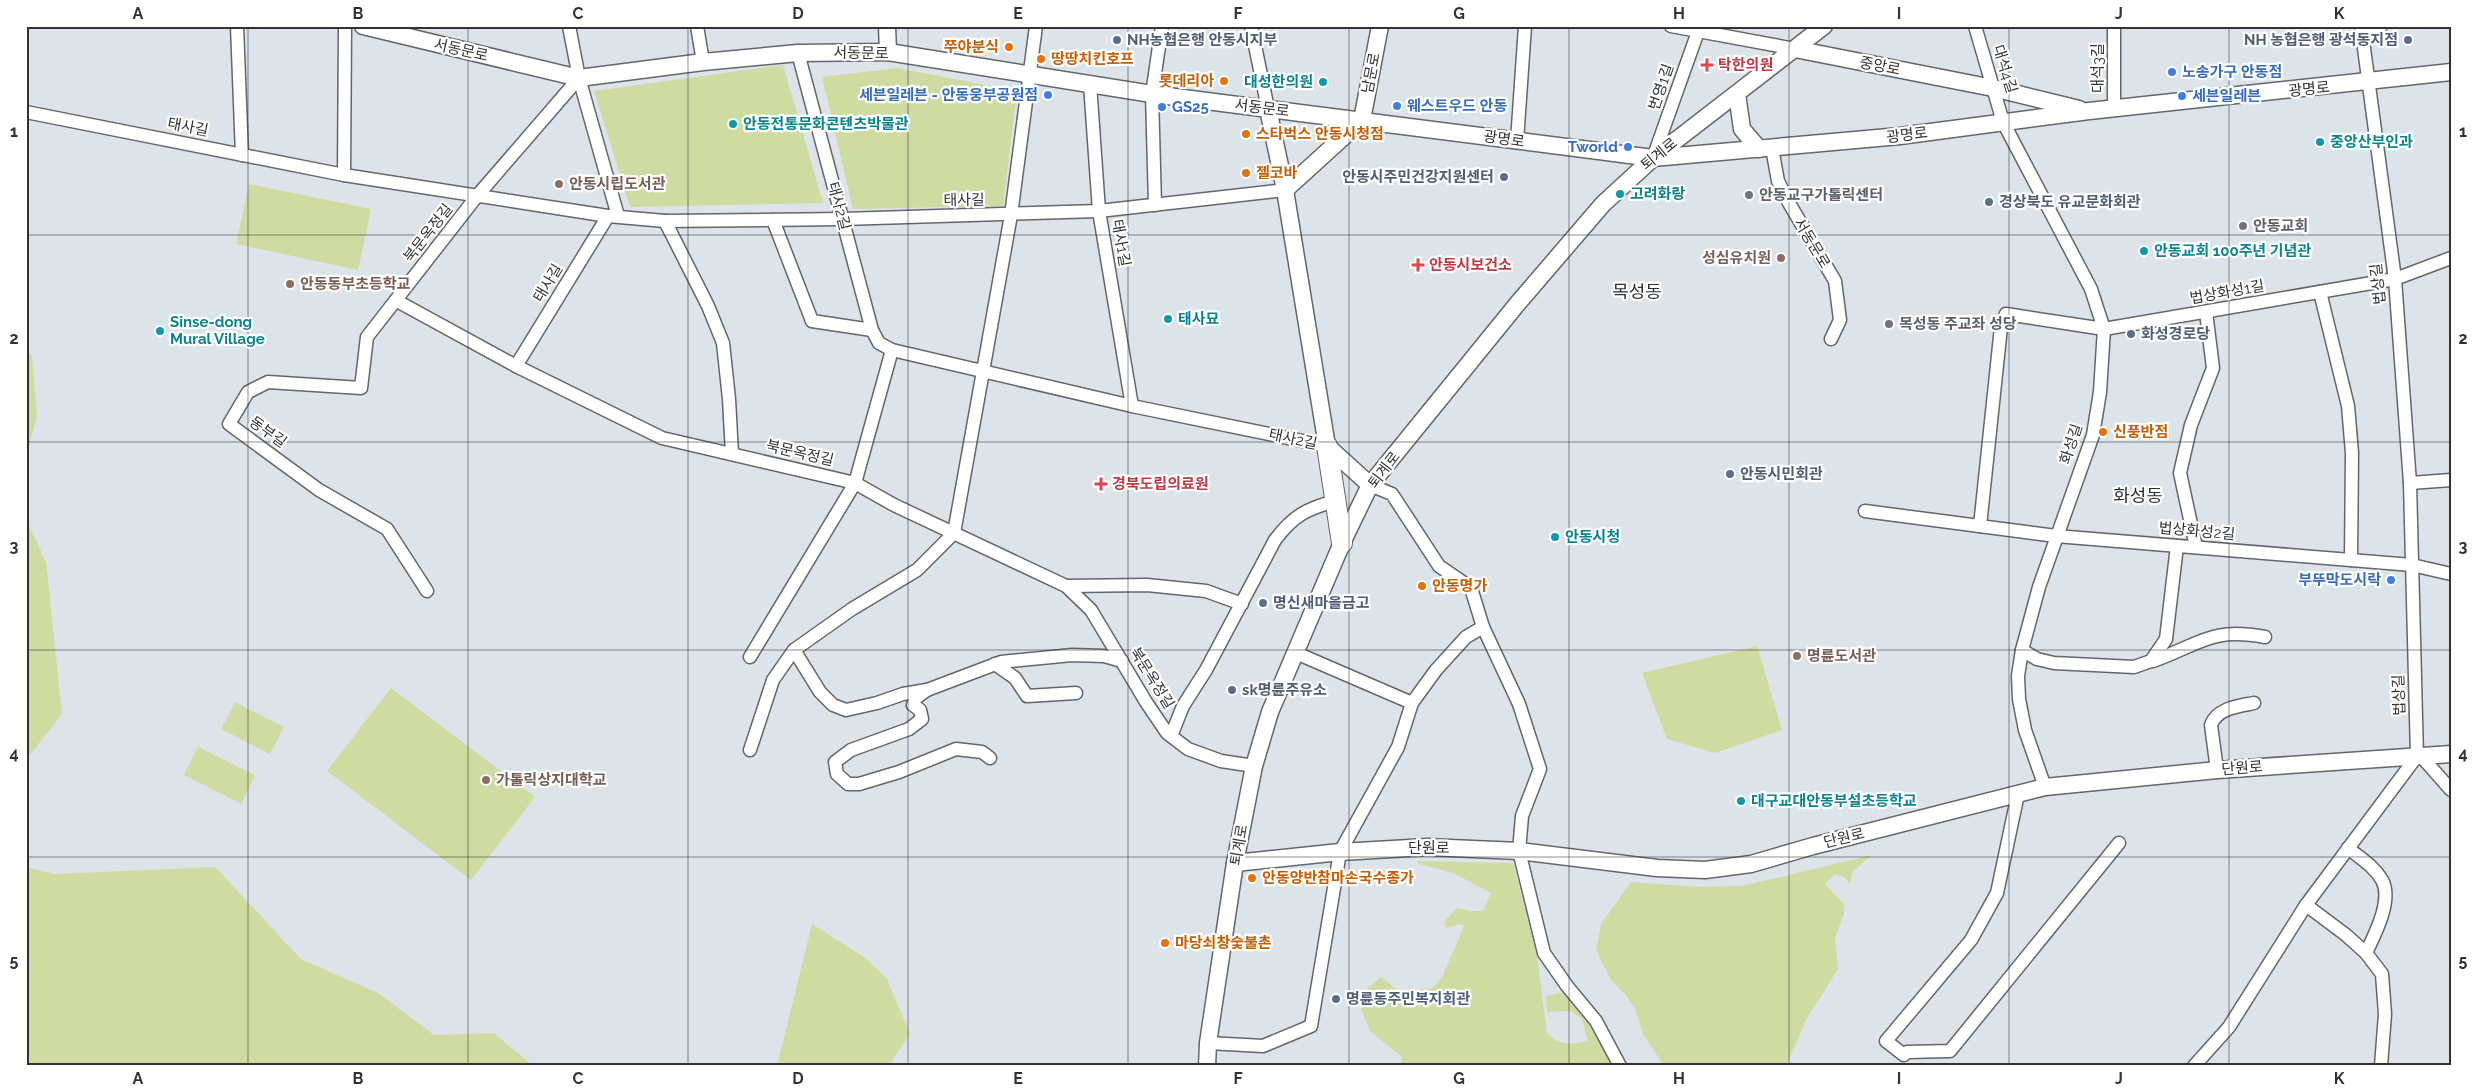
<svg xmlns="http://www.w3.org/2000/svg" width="2477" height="1092" font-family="Raleway,'Noto Sans KR',sans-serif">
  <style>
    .green { fill: #cedca2 }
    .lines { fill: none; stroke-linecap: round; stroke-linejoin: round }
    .minor-casing { stroke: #60676d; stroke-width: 15 }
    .tertiary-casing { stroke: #60676d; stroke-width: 19 }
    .primary-casing { stroke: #60676d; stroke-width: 22 }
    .minor { stroke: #fff; stroke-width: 12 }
    .tertiary { stroke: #fff; stroke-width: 16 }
    .primary { stroke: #fff; stroke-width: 20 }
    .grid { fill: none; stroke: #303335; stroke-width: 1; stroke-opacity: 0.55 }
    .service-dot { fill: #5c6f8a; stroke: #fff; stroke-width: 2 }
    .food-dot { fill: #e8710a; stroke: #fff; stroke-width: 2 }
    .health-dot { fill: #e0444e; stroke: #fff; stroke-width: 2 }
    .shop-dot { fill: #3f7fe0; stroke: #fff; stroke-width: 2 }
    .culture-dot { fill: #0f9aa8; stroke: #fff; stroke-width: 2 }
    .education-dot { fill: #8d6e63; stroke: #fff; stroke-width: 2 }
    .worship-dot { fill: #6b7280; stroke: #fff; stroke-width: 2 }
    .labels { text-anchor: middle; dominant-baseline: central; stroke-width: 4.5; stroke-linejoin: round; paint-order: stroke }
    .service-label { font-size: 15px; font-weight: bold; fill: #4e5e75; stroke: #fff; text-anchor: start }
    .food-label { font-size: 15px; font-weight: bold; fill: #c56008; stroke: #fff; text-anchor: start }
    .street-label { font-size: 15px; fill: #303335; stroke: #fff }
    .health-label { font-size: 15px; font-weight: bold; fill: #be3a42; stroke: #fff; text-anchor: start }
    .shop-label { font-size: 15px; font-weight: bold; fill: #366cbe; stroke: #fff; text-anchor: start }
    .culture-label { font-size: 15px; font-weight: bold; fill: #0d838f; stroke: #fff; text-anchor: start }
    .education-label { font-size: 15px; font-weight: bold; fill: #785e54; stroke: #fff; text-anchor: start }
    .worship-label { font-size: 15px; font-weight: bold; fill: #5b616d; stroke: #fff; text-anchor: start }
    .quarter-label { font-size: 18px; fill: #292f34; stroke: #fff }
    .neatline { fill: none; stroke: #303335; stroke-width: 2 }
    .grid-label { font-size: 16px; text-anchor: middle; font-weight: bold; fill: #303335 }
  </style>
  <rect width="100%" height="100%" fill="#dce4ea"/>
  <g class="green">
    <polygon points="783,65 823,203 630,207 594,91"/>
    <polygon points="897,68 1017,91 1003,206 853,209 822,77"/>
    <polygon points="249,184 371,209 358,270 236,244"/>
    <polygon points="26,351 32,356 37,416 26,458"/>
    <polygon points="26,519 46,562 62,714 26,760"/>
    <polygon points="1757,646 1782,730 1715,753 1667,739 1642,673"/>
    <polygon points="391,688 535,797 471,880 327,771"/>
    <polygon points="235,702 284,727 270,754 221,729"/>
    <polygon points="198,747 255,775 241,804 184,775"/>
    <polygon points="1872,855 1852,872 1850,884 1844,877 1835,874 1825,884 1844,904 1844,914 1835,938 1838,969 1807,1018 1786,1066 1664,1066 1643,1034 1636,1011 1627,996 1611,980 1596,950 1601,924 1631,882 1700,887 1742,886"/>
    <path d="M 1418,861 L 1513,863 L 1537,956 L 1547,1033 C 1560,1047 1571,1044 1588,1041 L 1582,1019 L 1571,1011 L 1547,1012 L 1546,996 L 1566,992 L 1592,1022 L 1599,1040 L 1612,1066 L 1401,1066 L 1402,1057 L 1370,1031 L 1361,1009 L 1365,991 L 1381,977 L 1399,991 L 1433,988 L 1443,975 L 1464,926 L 1460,924 L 1446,928 L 1444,922 L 1457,908 L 1470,911 L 1483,911 L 1491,893 L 1453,873 L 1419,864 Z"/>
    <polygon points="26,867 55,874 215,867 301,959 378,993 434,1035 494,1033 533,1066 26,1066"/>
    <polygon points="812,924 865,958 887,979 910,1034 888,1066 777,1066"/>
  </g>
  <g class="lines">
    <g class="minor-casing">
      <g id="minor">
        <polyline points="237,26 242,155"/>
        <polyline points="569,26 579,78 618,216"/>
        <polyline points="697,26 703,62"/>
        <polyline points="1251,26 1268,109"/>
        <polyline points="1671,26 1795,49"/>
        <polyline points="1975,26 2003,122 2091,289 2104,329 2100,392 2093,435 2039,587 2022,650 2018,676 2019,699 2025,730 2045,787"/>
        <polyline points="2114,26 2114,110"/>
        <polyline points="2362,34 2381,26"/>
        <polyline points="798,53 872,330 879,343 892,350 1132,406 1327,446"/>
        <polyline points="1090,84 1099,211 1132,406"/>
        <polyline points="26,112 344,175 608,216 665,221 843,219 1099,211 1285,190"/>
        <polyline points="1517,141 1525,26"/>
        <polyline points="1772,148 1778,181 1789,203 1835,281 1840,320 1831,339"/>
        <polyline points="1653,158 1700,26"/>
        <polyline points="344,175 345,26"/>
        <polyline points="1155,205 1152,94 1162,26"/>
        <polyline points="773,220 812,321 872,330"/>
        <polyline points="665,221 708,306 723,343 729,399 732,454"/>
        <polyline points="2320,292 2348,406 2352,453 2351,560"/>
        <polyline points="397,301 516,366 662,438 855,483 894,505 1066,586 1091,610 1146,702 1167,733 1188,749 1221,761 1254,766"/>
        <polyline points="516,366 608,216"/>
        <polyline points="2410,483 2451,480"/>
        <polyline points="1370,485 1392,494 1439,566 1471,588 1483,627 1519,704 1540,769 1522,816 1519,851 1544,953 1567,986 1596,1021 1620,1066"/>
        <polyline points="1865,511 2056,536 2412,565 2451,574"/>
        <polyline points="1980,526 2001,327 2006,314 2104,329 2395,279 2451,258"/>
        <polyline points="2196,547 2180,473 2191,425 2213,368 2206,312"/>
        <polyline points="1066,586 1147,585 1206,591 1242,604"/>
        <polyline points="427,591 387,529 319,490 229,424 248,392 268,382 361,388 367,337 477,196 579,78"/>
        <polyline points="794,650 820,692 833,705 846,710 877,703 903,694 927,690 1001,662 1072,655 1104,656 1122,661"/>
        <polyline points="2022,650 2037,659 2054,663 2134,667 2151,661 2166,639 2177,546"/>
        <polyline points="1296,653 1412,703"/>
        <polyline points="750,657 855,483 892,350"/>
        <path d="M 2153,661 C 2201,644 2210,627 2265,637"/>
        <polyline points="995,664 1015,678 1027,696 1076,693"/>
        <polyline points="927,690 916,698 913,705 920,710 922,719 909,729 851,750 835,762 837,774 848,784 859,784 899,772 956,749 982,752 990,758"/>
        <path d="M 1171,736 L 1183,706 L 1206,670 L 1275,540 C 1293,516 1306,509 1335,501"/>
        <polyline points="750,750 773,680 794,650 852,609 917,570 954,533 1011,215 1036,26"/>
        <polyline points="2421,756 2451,790"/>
        <path d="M 2217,770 L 2211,725 C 2217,708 2239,706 2254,703"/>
        <polyline points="2018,794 1997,893 1971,940 1886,1041 1904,1055 1907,1052 1950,1051 2119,843"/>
        <path d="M 2348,848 C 2360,858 2374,866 2382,880 C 2393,900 2375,934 2366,953"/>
        <polyline points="2306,905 2346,935 2366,953 2382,974 2385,1014 2381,1066"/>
        <polyline points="1208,1043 1263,1046 1311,1026 1340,852 1398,747 1412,703 1436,670 1466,637 1483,627"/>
        <polyline points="2194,1066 2229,1027 2306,905 2417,756 2410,483 2395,279 2361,26"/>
      </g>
    </g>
    <g class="tertiary-casing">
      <g id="tertiary">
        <polyline points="363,26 579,78 703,62 798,53 888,52 1152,94 1653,158 1900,136 2089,111 2451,72"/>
        <polyline points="887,26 888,52"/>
        <polyline points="1795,49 1993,88 2079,109"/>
        <polyline points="1737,94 1742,129 1759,149"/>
        <polyline points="1268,109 1285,190 1327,446 1370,485"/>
        <polyline points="1362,120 1380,26"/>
        <polyline points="1285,190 1362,120"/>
        <polyline points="1235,863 1340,852 1427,847 1519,851 1657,868 1705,870 1751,864 1813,846 2045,787 2217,770 2451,754"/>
        <polyline points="1207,1066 1208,1043 1235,863 1254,766 1270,712 1342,543 1370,485 1518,303 1603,204 1653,158 1824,26"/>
      </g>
    </g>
    <g class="primary-casing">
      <polyline id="primary" points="1327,446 1342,543"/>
    </g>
    <use href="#minor" class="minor"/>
    <use href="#tertiary" class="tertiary"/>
    <use href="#primary" class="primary"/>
  </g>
  <path class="grid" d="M 248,26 L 248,1066M 468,26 L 468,1066M 688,26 L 688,1066M 908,26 L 908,1066M 1128,26 L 1128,1066M 1349,26 L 1349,1066M 1569,26 L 1569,1066M 1789,26 L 1789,1066M 2009,26 L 2009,1066M 2229,26 L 2229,1066M 26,235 L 2451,235M 26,442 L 2451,442M 26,650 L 2451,650M 26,857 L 2451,857"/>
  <g class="service-dot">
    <circle cx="1117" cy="40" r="5"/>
    <circle cx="2408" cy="40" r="5"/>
    <circle cx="1504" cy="177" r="5"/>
    <circle cx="1989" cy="202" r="5"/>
    <circle cx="2131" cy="334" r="5"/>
    <circle cx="1730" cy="474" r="5"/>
    <circle cx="1263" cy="603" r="5"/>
    <circle cx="1232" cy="690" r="5"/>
    <circle cx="1336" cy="999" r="5"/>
  </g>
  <g class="food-dot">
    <circle cx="1009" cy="47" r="5"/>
    <circle cx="1041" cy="59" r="5"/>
    <circle cx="1224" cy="81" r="5"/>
    <circle cx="1246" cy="134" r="5"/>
    <circle cx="1246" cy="173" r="5"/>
    <circle cx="2103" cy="432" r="5"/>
    <circle cx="1422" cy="586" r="5"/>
    <circle cx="1252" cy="878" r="5"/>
    <circle cx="1165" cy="943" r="5"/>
  </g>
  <g class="health-dot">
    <path d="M1704.5 57.5h5v5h5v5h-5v5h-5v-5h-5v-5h5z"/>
    <path d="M1415.5 257.5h5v5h5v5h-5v5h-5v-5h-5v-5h5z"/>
    <path d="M1098.5 476.5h5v5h5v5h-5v5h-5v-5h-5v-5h5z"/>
  </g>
  <g class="shop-dot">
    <circle cx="2172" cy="72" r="5"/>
    <circle cx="1048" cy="95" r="5"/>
    <circle cx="2182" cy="96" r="5"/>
    <circle cx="1397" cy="106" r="5"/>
    <circle cx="1162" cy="107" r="5"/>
    <circle cx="1628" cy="147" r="5"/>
    <circle cx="2391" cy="580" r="5"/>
  </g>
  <g class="culture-dot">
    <circle cx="1323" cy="82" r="5"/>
    <circle cx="733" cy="124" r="5"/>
    <circle cx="2320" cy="142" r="5"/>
    <circle cx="1620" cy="194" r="5"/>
    <circle cx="2144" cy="251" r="5"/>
    <circle cx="1168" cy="319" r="5"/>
    <circle cx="160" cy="331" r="5"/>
    <circle cx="1555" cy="537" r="5"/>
    <circle cx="1741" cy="801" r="5"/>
  </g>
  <g class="education-dot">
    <circle cx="559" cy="184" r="5"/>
    <circle cx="1781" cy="258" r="5"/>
    <circle cx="290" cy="284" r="5"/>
    <circle cx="1797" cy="656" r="5"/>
    <circle cx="486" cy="780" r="5"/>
  </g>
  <g class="worship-dot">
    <circle cx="1749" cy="195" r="5"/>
    <circle cx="2243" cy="226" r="5"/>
    <circle cx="1889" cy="324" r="5"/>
  </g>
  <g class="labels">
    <g class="service-label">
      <text x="1127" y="40">NH농협은행 안동시지부</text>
      <text x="2398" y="40" text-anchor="end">NH 농협은행 광석동지점</text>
      <text x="1494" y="177" text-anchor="end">안동시주민건강지원센터</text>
      <text x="1999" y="202">경상북도 유교문화회관</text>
      <text x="2141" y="334">화성경로당</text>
      <text x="1740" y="474">안동시민회관</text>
      <text x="1273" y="603">명신새마을금고</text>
      <text x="1242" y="690">sk명륜주유소</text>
      <text x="1346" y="999">명륜동주민복지회관</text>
    </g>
    <g class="food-label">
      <text x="999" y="47" text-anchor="end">쭈야분식</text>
      <text x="1051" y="59">땅땅치킨호프</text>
      <text x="1214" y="81" text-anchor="end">롯데리아</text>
      <text x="1256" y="134">스타벅스 안동시청점</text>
      <text x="1256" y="173">젤코바</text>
      <text x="2113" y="432">신풍반점</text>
      <text x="1432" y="586">안동명가</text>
      <text x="1262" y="878">안동양반참마손국수종가</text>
      <text x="1175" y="943">마당쇠창숯불촌</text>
    </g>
    <g class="street-label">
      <text transform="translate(461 50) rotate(13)">서동문로</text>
      <text transform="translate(861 53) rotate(1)">서동문로</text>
      <text transform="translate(1880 66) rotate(11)">중앙로</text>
      <text transform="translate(2098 68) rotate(-90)">대석3길</text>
      <text transform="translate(2005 69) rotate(73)">대석4길</text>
      <text transform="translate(1371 73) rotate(-79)">남문로</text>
      <text transform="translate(1661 87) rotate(-71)">번영1길</text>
      <text transform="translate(2309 89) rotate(-6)">광명로</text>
      <text transform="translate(1262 108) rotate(7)">서동문로</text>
      <text transform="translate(188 127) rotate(11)">태사길</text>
      <text transform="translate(1907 135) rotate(-7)">광명로</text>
      <text transform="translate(1504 139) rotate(8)">광명로</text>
      <text transform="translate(1659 154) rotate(-39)">퇴계로</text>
      <text transform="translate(964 200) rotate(-1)">태사길</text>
      <text transform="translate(839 206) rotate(75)">태사2길</text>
      <text transform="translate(428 233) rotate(-52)">북문옥정길</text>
      <text transform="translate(1121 243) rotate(80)">태사1길</text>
      <text transform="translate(1812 243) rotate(59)">서동문로</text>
      <text transform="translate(548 283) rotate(-59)">태사길</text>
      <text transform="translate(2378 284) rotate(-96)">법상길</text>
      <text transform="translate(2227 292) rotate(-10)">법상화성1길</text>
      <text transform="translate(268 432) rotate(36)">동부길</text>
      <text transform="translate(1293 439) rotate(12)">태사2길</text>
      <text transform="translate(2071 444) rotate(-72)">화성길</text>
      <text transform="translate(800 453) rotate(13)">북문옥정길</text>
      <text transform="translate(1384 470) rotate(-53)">퇴계로</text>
      <text transform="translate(2197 531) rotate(5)">법상화성2길</text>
      <text transform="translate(1152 678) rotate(58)">북문옥정길</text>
      <text transform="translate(2399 695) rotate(-92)">법상길</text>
      <text transform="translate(2242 768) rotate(-4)">단원로</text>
      <text transform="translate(1844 838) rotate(-14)">단원로</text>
      <text transform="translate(1239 845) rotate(-80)">퇴계로</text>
      <text x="1429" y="848">단원로</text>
    </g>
    <g class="health-label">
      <text x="1718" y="65">탁한의원</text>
      <text x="1429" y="265">안동시보건소</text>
      <text x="1112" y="484">경북도립의료원</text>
    </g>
    <g class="shop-label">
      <text x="2182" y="72">노송가구 안동점</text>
      <text x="1038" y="95" text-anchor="end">세븐일레븐 - 안동웅부공원점</text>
      <text x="2192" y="96">세븐일레븐</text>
      <text x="1407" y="106">웨스트우드 안동</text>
      <text x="1172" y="107">GS25</text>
      <text x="1618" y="147" text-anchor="end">Tworld</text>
      <text x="2381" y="580" text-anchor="end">부뚜막도시락</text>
    </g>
    <g class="culture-label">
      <text x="1313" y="82" text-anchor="end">대성한의원</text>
      <text x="743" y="124">안동전통문화콘텐츠박물관</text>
      <text x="2330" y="142">중앙산부인과</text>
      <text x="1630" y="194">고려화랑</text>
      <text x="2154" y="251">안동교회 100주년 기념관</text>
      <text x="1178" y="319">태사묘</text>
      <text x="170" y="322">Sinse-dong<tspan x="170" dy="17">Mural Village</tspan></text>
      <text x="1565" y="537">안동시청</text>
      <text x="1751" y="801">대구교대안동부설초등학교</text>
    </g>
    <g class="education-label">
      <text x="569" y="184">안동시립도서관</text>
      <text x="1771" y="258" text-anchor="end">성심유치원</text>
      <text x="300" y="284">안동동부초등학교</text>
      <text x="1807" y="656">명륜도서관</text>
      <text x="496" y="780">가톨릭상지대학교</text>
    </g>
    <g class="worship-label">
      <text x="1759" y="195">안동교구가톨릭센터</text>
      <text x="2253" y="226">안동교회</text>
      <text x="1899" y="324">목성동 주교좌 성당</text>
    </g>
    <g class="quarter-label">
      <text x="1637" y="291">목성동</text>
      <text x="2138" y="495">화성동</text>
    </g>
  </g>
  <rect width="2477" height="1092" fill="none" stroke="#ffffff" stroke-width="55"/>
  <rect x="28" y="28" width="2422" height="1036" class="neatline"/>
  <g class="grid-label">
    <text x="138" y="19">A</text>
    <text x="358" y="19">B</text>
    <text x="578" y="19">C</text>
    <text x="798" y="19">D</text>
    <text x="1018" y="19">E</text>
    <text x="1238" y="19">F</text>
    <text x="1459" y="19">G</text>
    <text x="1679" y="19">H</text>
    <text x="1899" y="19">I</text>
    <text x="2119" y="19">J</text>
    <text x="2339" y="19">K</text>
    <text x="14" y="137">1</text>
    <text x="2463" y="137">1</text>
    <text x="14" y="344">2</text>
    <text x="2463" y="344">2</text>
    <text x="14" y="552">3</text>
    <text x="2463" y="552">3</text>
    <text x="14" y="759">4</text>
    <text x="2463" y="759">4</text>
    <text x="14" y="966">5</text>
    <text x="2463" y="966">5</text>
    <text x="138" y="1084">A</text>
    <text x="358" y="1084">B</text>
    <text x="578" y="1084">C</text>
    <text x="798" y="1084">D</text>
    <text x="1018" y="1084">E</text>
    <text x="1238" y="1084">F</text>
    <text x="1459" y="1084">G</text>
    <text x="1679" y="1084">H</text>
    <text x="1899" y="1084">I</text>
    <text x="2119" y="1084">J</text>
    <text x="2339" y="1084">K</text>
  </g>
</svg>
